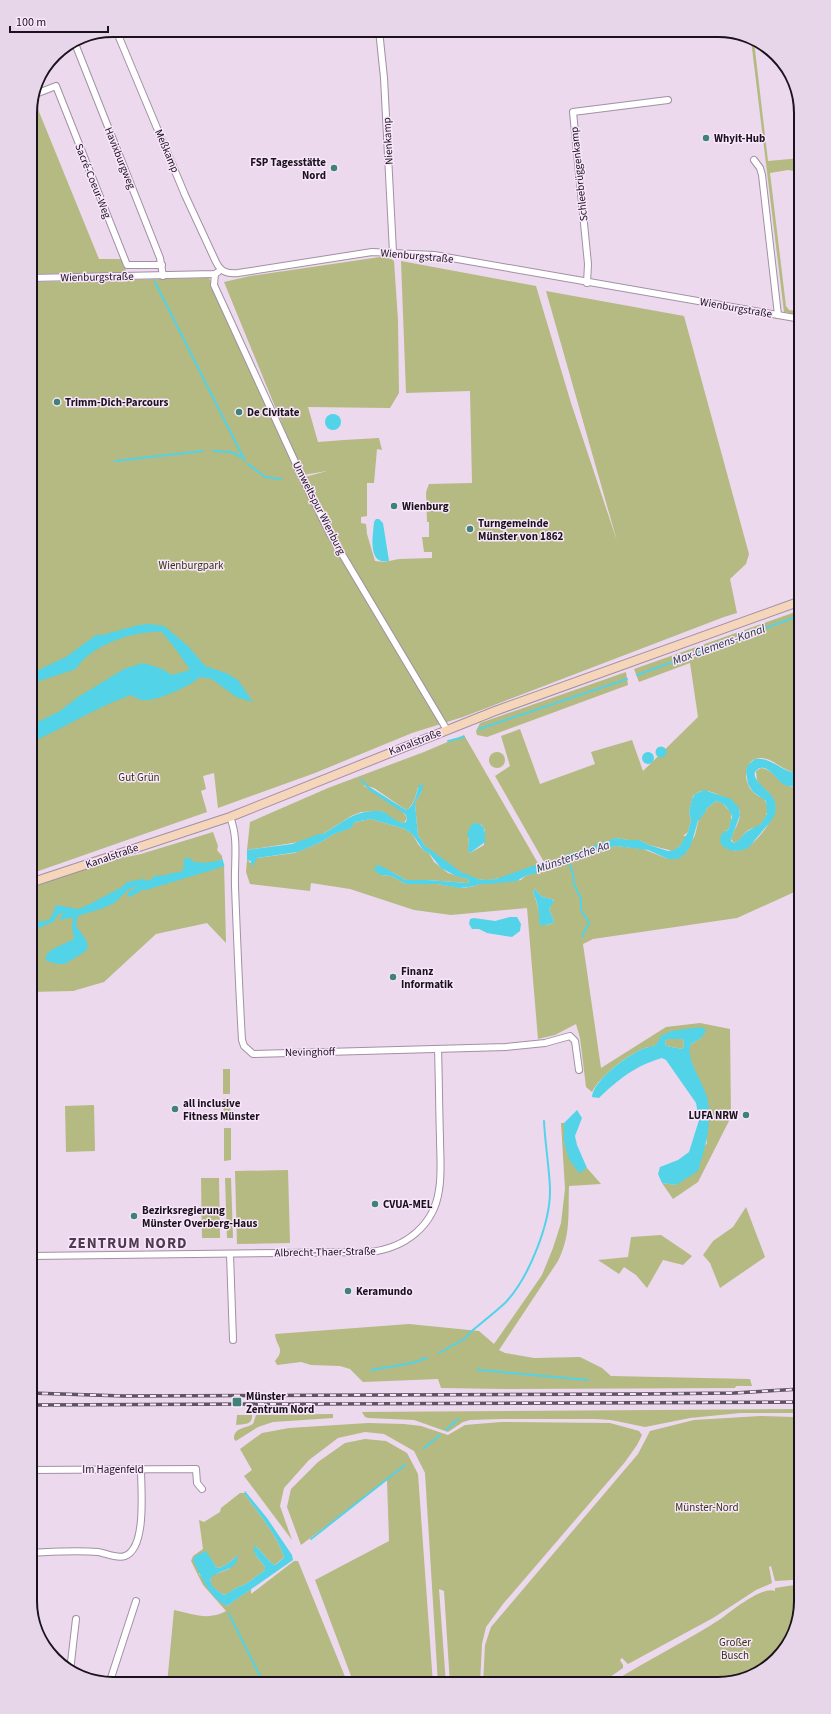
<svg xmlns="http://www.w3.org/2000/svg" width="831" height="1714" font-family="'Source Sans 3',sans-serif">
  <style>
    .green { fill: #b4ba81; fill-rule: evenodd }
    .water { fill: #52d3e8; fill-rule: evenodd }
    .pier { fill: #ecd9ee }
    .lines { fill: none; stroke-linecap: round; stroke-linejoin: round }
    .stream { stroke: #52d3e8; stroke-width: 2 }
    .street-casing { stroke: #a290a4; stroke-width: 8 }
    .secondary-casing { stroke: #a290a4; stroke-width: 10 }
    .street { stroke: #fff; stroke-width: 6 }
    .secondary { stroke: #f6d6bb; stroke-width: 8 }
    .rail-casing { stroke: #5f5461; stroke-width: 3.5 }
    .rail { stroke: #f9e6fc; stroke-width: 2; stroke-dasharray: 6; stroke-linecap: butt }
    .poi-dot { fill: #3f8276; stroke: #f9e6fc; stroke-width: 1.5 }
    .labels { text-anchor: middle; dominant-baseline: central; stroke-width: 3; stroke-linejoin: round; paint-order: stroke }
    .poi-label { font-size: 11px; font-weight: bold; fill: #1a131b; stroke: #f9e6fc; text-anchor: start }
    .street-label { font-size: 11px; fill: #1a131b; stroke: #f9e6fc }
    .park-label { font-size: 11px; fill: #32350d; stroke: #f9e6fc }
    .water-label { font-size: 12px; font-style: italic; fill: #21373c; stroke: #f9e6fc }
    .district-label { font-size: 15px; font-weight: bold; letter-spacing: 1px; fill: #4c3c4e; stroke: #f9e6fc }
    .rim { fill: none; stroke: #1a131b; stroke-width: 2 }
  </style>
  <rect width="100%" height="100%" fill="#ecd9ee"/>
  <g class="green">
    <polygon points="751,40 754,41 768,161 801,158 801,172 788,170 770,173 786,306 789,310 801,312 801,315 784,312"/>
    <polygon points="33,97 99,259 122,259 127,273 30,274 30,108"/>
    <polygon points="387,256 394,261 398,320 399,393 390,408 308,407 318,442 344,440 379,438 382,450 377,449 374,483 367,483 367,516 361,517 361,523 366,524 367,534 375,561 384,562 399,559 432,558 432,552 424,552 422,537 429,537 429,522 427,522 426,492 429,484 472,483 470,391 406,393 401,261 536,286 571,403 617,541 546,291 684,316 749,554 746,564 730,579 737,613 724,617 463,717 412,733 315,773 218,808 214,773 203,776 206,789 201,791 207,812 30,874 30,386 34,385 36,282 209,278 301,478 327,471 303,475 224,282 250,276"/>
    <path d="M 801,610 L 801,772 C 784,776 772,753 755,759 C 751,761 749,764 747,768 C 744,777 748,790 757,795 C 759,797 762,797 764,799 C 770,806 767,819 761,824 C 757,828 751,828 747,831 C 742,835 741,841 734,843 L 731,839 C 733,831 741,821 740,812 C 739,803 713,790 704,791 C 699,791 696,793 693,796 L 689,812 L 691,820 L 688,832 L 683,836 L 687,836 L 680,846 L 673,851 L 649,845 L 639,840 L 628,840 L 616,838 L 558,860 L 544,862 L 495,776 L 510,766 L 501,736 L 520,729 L 540,784 L 595,764 L 591,752 L 632,740 L 643,771 L 698,717 L 690,663 L 639,682 L 634,669 Z"/>
    <polygon points="626,672 628,685 487,737 477,735 476,731 480,723"/>
    <path d="M 464,735 L 539,865 C 523,870 505,879 488,880 C 465,881 441,858 424,845 L 421,839 L 418,836 L 415,803 L 422,791 L 418,787 C 416,795 414,806 406,810 L 374,788 L 363,785 L 403,812 L 407,818 L 404,823 C 394,823 389,814 381,811 L 361,812 L 351,816 L 323,834 L 299,842 L 247,850 L 250,822 L 328,788 L 424,752 ZM 475,823 L 482,825 L 485,830 L 484,845 L 470,853 L 468,851 C 471,840 464,831 475,823 Z"/>
    <circle cx="497" cy="760" r="8"/>
    <path d="M 761,768 C 778,770 777,789 801,787 L 801,889 L 737,918 L 593,939 L 583,944 L 601,1068 L 666,1027 L 700,1023 L 730,1029 L 731,1117 L 698,1182 L 673,1199 L 662,1183 L 676,1185 L 707,1143 L 692,1063 L 688,1053 L 690,1045 L 701,1038 L 671,1031 C 666,1036 660,1043 654,1046 C 651,1048 648,1047 645,1048 C 628,1054 600,1076 592,1092 L 586,1087 L 580,1038 L 576,1024 L 555,1035 L 538,1039 L 527,908 L 451,915 L 414,910 L 350,889 L 311,883 L 310,891 L 250,884 L 246,872 L 247,860 L 251,863 L 257,858 L 295,853 L 302,850 L 321,842 L 332,835 L 350,828 L 355,822 L 371,819 L 405,829 L 413,835 L 418,844 L 424,851 L 429,853 L 434,862 L 448,873 L 468,879 L 469,882 L 468,883 L 427,880 L 406,880 L 392,872 L 381,875 L 391,876 L 406,884 L 437,884 L 463,888 L 476,886 L 478,884 L 521,880 L 525,876 L 549,869 L 554,866 L 563,864 L 570,860 L 587,856 L 607,848 L 616,846 L 643,849 L 668,859 L 675,859 L 687,851 L 695,835 L 699,819 L 703,815 L 707,808 L 716,801 L 722,803 L 731,812 L 731,821 L 728,830 L 725,831 L 734,851 C 738,850 742,850 746,848 C 756,843 778,816 775,804 C 773,793 761,789 757,780 L 756,771 ZM 535,889 L 542,897 L 552,899 L 554,901 L 549,909 L 554,921 L 553,923 L 546,925 C 538,915 538,903 533,892 Z"/>
    <polygon points="213,832 218,846 217,850 222,856 224,863 226,943 207,923 156,934 104,982 73,991 30,992 30,887 108,861 141,854"/>
    <polygon points="668,1039 682,1039 684,1042 683,1049 666,1046 665,1041"/>
    <polygon points="230,1069 230,1094 223,1094 223,1069"/>
    <polygon points="230,1098 231,1121 224,1121 223,1099"/>
    <polygon points="94,1105 95,1151 66,1152 65,1106"/>
    <path d="M 561,1123 L 564,1123 L 564,1142 L 579,1172 L 587,1168 L 601,1184 L 569,1186 C 568,1214 571,1235 558,1261 L 499,1350 L 505,1353 L 534,1358 L 580,1357 L 602,1368 L 611,1376 L 750,1379 L 752,1386 L 736,1386 L 735,1388 L 504,1389 L 441,1388 L 438,1379 L 363,1382 L 350,1369 L 340,1366 L 311,1365 L 301,1362 L 277,1365 L 275,1361 C 286,1348 276,1347 275,1334 L 409,1324 L 479,1331 L 494,1344 L 542,1275 L 553,1248 L 561,1223 L 565,1189 Z"/>
    <polygon points="224,1128 231,1128 231,1160 224,1161"/>
    <polygon points="288,1170 290,1243 237,1244 235,1171"/>
    <polygon points="201,1178 219,1178 220,1238 202,1238"/>
    <polygon points="225,1178 231,1178 233,1238 227,1238"/>
    <polygon points="746,1207 765,1257 720,1288 710,1263 703,1255 713,1241 733,1227"/>
    <polygon points="661,1235 692,1256 683,1265 663,1260 647,1288 636,1275 624,1267 619,1274 598,1260 628,1257 631,1237"/>
    <polygon points="797,1409 798,1413 740,1413 690,1418 645,1427 611,1420 596,1419 501,1419 470,1420 463,1422 448,1432 414,1420 368,1418 365,1417 362,1412"/>
    <path d="M 333,1414 L 333,1418 L 273,1422 L 258,1427 L 236,1441 L 234,1439 C 234,1427 245,1429 253,1424 L 256,1415 Z"/>
    <path d="M 237,1415 L 252,1415 C 253,1425 244,1424 236,1425 Z"/>
    <polygon points="760,1416 794,1417 793,1580 775,1581 771,1566 769,1567 772,1583 756,1590 713,1618 628,1664 622,1658 620,1660 623,1665 623,1668 600,1684 483,1684 485,1645 491,1627 638,1454 650,1431 694,1420"/>
    <polygon points="501,1422 610,1423 639,1431 642,1435 637,1445 625,1462 503,1604 486,1627 482,1644 480,1684 450,1684 444,1591 439,1589 446,1684 438,1684 425,1473 414,1451 384,1434 365,1432 338,1438 309,1460 284,1488 280,1506 292,1540 244,1476 252,1470 240,1449 262,1433 289,1428 368,1423 404,1424 421,1426 448,1435 465,1425"/>
    <polygon points="365,1439 386,1441 407,1453 418,1474 433,1684 354,1684 315,1580 389,1541 387,1480 301,1545 287,1507 291,1489 318,1462 345,1443"/>
    <path d="M 240,1493 L 244,1493 C 257,1512 278,1536 284,1557 L 275,1565 L 270,1562 L 256,1546 L 255,1554 L 265,1567 L 265,1570 L 246,1584 L 236,1588 L 226,1595 L 222,1594 L 211,1586 L 210,1579 L 213,1575 L 229,1569 L 238,1555 L 230,1562 L 220,1568 L 216,1567 L 206,1552 L 199,1574 L 227,1606 L 251,1589 L 251,1594 L 294,1561 L 298,1561 L 348,1684 L 167,1684 L 174,1610 C 193,1614 208,1621 226,1611 L 203,1585 L 191,1561 L 193,1556 L 203,1549 L 199,1520 L 204,1522 L 220,1512 L 221,1508 Z"/>
    <path d="M 801,1584 L 801,1602 L 787,1647 L 750,1678 L 718,1684 L 610,1684 C 646,1660 686,1642 722,1618 C 733,1610 762,1586 775,1591 L 775,1588 Z"/>
  </g>
  <g class="water">
    <circle cx="333" cy="422" r="8"/>
    <path d="M 376,519 L 379,519 L 383,523 L 389,561 C 367,566 373,535 374,522 Z"/>
    <path d="M 149,624 L 164,626 L 188,646 L 205,666 L 226,673 L 238,680 L 253,702 L 236,697 L 212,679 L 200,677 C 190,686 156,702 143,700 C 139,700 135,697 131,695 C 96,707 64,728 30,743 L 30,726 L 60,711 L 78,697 L 124,669 L 143,663 L 160,668 L 172,675 L 190,670 L 177,651 L 162,632 C 135,630 91,645 76,669 L 30,684 L 30,674 L 66,657 L 96,635 L 102,635 L 139,625 Z"/>
    <circle cx="661" cy="752" r="5.5"/>
    <circle cx="648" cy="758" r="6"/>
    <path d="M 755,759 C 773,756 784,776 801,772 L 801,787 C 795,787 788,787 783,784 C 777,780 767,763 758,769 C 746,777 770,791 773,798 C 776,802 776,808 775,813 C 773,821 766,826 761,833 C 757,837 753,843 749,847 C 741,853 727,852 721,844 C 719,838 721,832 728,830 L 732,817 C 730,809 724,803 716,801 L 707,808 L 704,814 L 698,821 L 691,845 L 685,854 L 678,859 L 668,859 L 648,850 L 616,846 L 607,848 L 587,856 L 570,860 L 563,864 L 554,866 L 548,870 L 525,876 L 517,881 L 488,884 L 478,884 L 476,886 L 460,888 L 437,884 L 406,884 L 391,876 L 381,875 L 375,871 L 374,868 L 378,865 L 385,868 L 406,880 L 427,880 L 468,883 L 469,882 L 468,879 L 456,876 L 441,868 L 429,853 L 424,851 L 413,835 L 405,829 L 371,819 L 355,822 L 351,828 L 332,835 L 321,842 L 298,852 L 257,858 L 253,866 L 251,865 L 251,861 L 245,860 L 146,890 L 141,890 L 138,893 L 129,897 L 127,896 L 128,892 L 137,887 C 127,886 122,898 114,903 C 104,909 89,912 78,916 L 76,925 C 80,934 92,942 86,951 L 65,964 L 57,964 L 47,961 L 45,956 L 51,950 L 74,939 L 72,927 L 73,917 L 61,920 L 59,918 L 63,915 L 62,913 L 59,914 L 53,922 L 36,929 L 30,934 L 31,925 L 33,923 L 49,920 C 52,915 54,912 56,905 L 78,909 L 88,905 L 122,887 L 127,882 L 143,879 L 148,881 L 157,875 L 160,876 L 183,871 L 184,859 L 188,857 L 194,862 L 204,863 L 217,861 L 247,850 L 292,844 L 319,834 L 323,834 C 345,821 354,810 381,811 C 389,814 394,821 403,823 L 406,822 L 407,818 L 405,814 L 369,790 L 360,780 L 362,779 L 368,786 L 406,810 C 415,806 416,794 419,785 L 423,785 L 422,791 L 415,803 L 418,836 L 421,839 L 424,845 L 461,872 L 478,879 L 484,880 L 496,879 L 544,862 L 554,861 L 571,853 L 586,850 L 597,844 L 616,838 L 628,840 L 639,840 L 649,845 L 668,851 L 674,850 L 680,846 L 688,832 L 691,820 L 689,812 L 692,799 L 695,794 L 704,790 L 731,799 L 739,808 L 740,815 L 731,839 L 731,841 L 734,843 L 738,841 L 746,832 L 761,824 L 767,814 L 766,801 L 753,792 L 748,784 L 746,772 L 747,766 Z"/>
    <path d="M 475,823 C 487,824 485,834 485,842 L 470,853 L 468,851 L 469,839 L 467,834 L 471,825 Z"/>
    <path d="M 535,889 L 542,897 L 552,899 L 554,902 L 549,909 L 554,921 L 553,923 L 542,926 L 539,923 C 540,912 537,901 533,892 Z"/>
    <polygon points="510,917 517,917 521,924 520,931 512,937 487,933 479,929 472,929 469,924 470,919 474,918 495,921"/>
    <path d="M 700,1027 L 705,1029 L 706,1031 L 701,1038 L 690,1045 C 687,1062 702,1080 707,1097 C 713,1122 705,1148 698,1171 L 676,1185 L 662,1183 L 658,1174 L 660,1167 L 678,1160 L 689,1152 L 699,1120 L 696,1103 L 666,1060 L 662,1058 C 635,1066 620,1078 599,1098 L 592,1097 C 593,1080 630,1053 645,1048 C 648,1047 652,1047 654,1046 C 658,1044 659,1039 661,1036 L 671,1031 ZM 668,1039 L 682,1039 L 684,1042 L 683,1049 L 666,1046 L 665,1041 Z"/>
    <polygon points="577,1110 582,1118 575,1136 577,1145 587,1168 579,1173 569,1159 564,1142 564,1123"/>
    <path d="M 245,1491 L 267,1518 L 292,1555 L 293,1560 L 227,1606 C 211,1600 200,1575 193,1560 L 195,1556 L 206,1551 L 216,1567 L 220,1568 L 230,1562 L 238,1555 C 238,1572 219,1568 210,1579 L 212,1586 L 222,1594 L 225,1595 L 236,1588 L 246,1584 L 265,1570 L 265,1567 L 255,1554 L 253,1547 L 256,1546 L 270,1562 L 275,1565 L 279,1562 L 284,1557 C 278,1536 257,1512 244,1493 Z"/>
  </g>
  <polygon class="pier" points="247,848 247,862 225,868 222,857"/>
  <g class="lines">
    <g class="stream">
      <polyline points="155,282 245,461"/>
      <polyline points="213,451 231,452 241,457"/>
      <polyline points="115,461 203,451"/>
      <polyline points="248,464 265,477 281,479"/>
      <polyline points="637,675 801,615"/>
      <polyline points="479,729 627,679"/>
      <polyline points="448,741 464,737"/>
      <polyline points="568,859 573,874 574,884 581,899 581,910 589,923 582,936"/>
      <path d="M 439,1353 L 466,1338 L 468,1334 C 480,1324 493,1314 505,1303 C 529,1278 551,1222 550,1188 C 549,1166 545,1143 544,1121"/>
      <polyline points="478,1368 479,1370 588,1380"/>
      <polyline points="371,1370 412,1363 427,1358"/>
      <polyline points="446,1430 458,1419"/>
      <polyline points="424,1448 440,1435"/>
      <polyline points="311,1539 405,1465"/>
      <polyline points="229,1614 264,1684"/>
    </g>
    <g class="street-casing">
      <g id="street">
        <path d="M 116,30 L 185,195 L 216,262 C 221,272 227,274 238,273 L 372,252 L 434,255 L 801,319"/>
        <polyline points="379,30 384,78 393,252"/>
        <polyline points="74,41 160,258 163,276"/>
        <polyline points="33,95 56,86 127,265 162,265"/>
        <polyline points="754,160 760,168 762,175 778,315"/>
        <polyline points="215,274 214,285 302,477 330,534 447,730"/>
        <polyline points="30,278 215,274 218,272"/>
        <polyline points="587,283 588,264 573,112 668,100"/>
        <path d="M 230,817 C 239,839 234,863 235,886 C 237,938 239,989 242,1040 L 244,1046 L 253,1054 L 506,1047 L 545,1043 L 570,1036 L 575,1041 L 579,1070"/>
        <polyline points="230,1254 233,1340"/>
        <path d="M 30,1256 L 370,1252 C 405,1248 434,1226 439,1190 C 442,1173 440,1155 440,1138 C 439,1108 439,1078 438,1049"/>
        <polyline points="30,1470 196,1469 197,1483 202,1489"/>
        <path d="M 30,1553 C 52,1552 75,1550 98,1552 C 105,1553 117,1559 125,1556 C 147,1548 141,1489 141,1469"/>
        <polyline points="70,1671 76,1619"/>
        <polyline points="109,1684 136,1601"/>
      </g>
    </g>
    <g class="secondary-casing">
      <polyline id="secondary" points="30,883 230,817 495,711 801,601"/>
    </g>
    <use href="#street" class="street"/>
    <use href="#secondary" class="secondary"/>
    <g class="rail-casing">
      <g id="rail">
        <polyline points="30,1393 124,1396 641,1394 734,1393 801,1389"/>
        <polyline points="30,1405 801,1402"/>
      </g>
    </g>
    <use href="#rail" class="rail"/>
  </g>
  <g class="poi-dot">
    <circle cx="706" cy="138" r="4"/>
    <circle cx="334" cy="168" r="4"/>
    <circle cx="57" cy="402" r="4"/>
    <circle cx="239" cy="412" r="4"/>
    <circle cx="394" cy="506" r="4"/>
    <circle cx="470" cy="529" r="4"/>
    <circle cx="393" cy="977" r="4"/>
    <circle cx="175" cy="1109" r="4"/>
    <circle cx="746" cy="1115" r="4"/>
    <circle cx="375" cy="1204" r="4"/>
    <circle cx="134" cy="1216" r="4"/>
    <circle cx="348" cy="1291" r="4"/>
    <rect x="232" y="1397" width="10" height="10" rx="2"/>
  </g>
  <g class="labels">
    <g class="poi-label">
      <text x="714" y="138">Whyit-Hub</text>
      <text x="326" y="162" text-anchor="end">FSP Tagesstätte<tspan x="326" dy="13">Nord</tspan></text>
      <text x="65" y="402">Trimm-Dich-Parcours</text>
      <text x="247" y="412">De Civitate</text>
      <text x="402" y="506">Wienburg</text>
      <text x="478" y="523">Turngemeinde<tspan x="478" dy="13">Münster von 1862</tspan></text>
      <text x="401" y="971">Finanz<tspan x="401" dy="13">Informatik</tspan></text>
      <text x="183" y="1103">all inclusive<tspan x="183" dy="13">Fitness Münster</tspan></text>
      <text x="738" y="1115" text-anchor="end">LUFA NRW</text>
      <text x="383" y="1204">CVUA-MEL</text>
      <text x="142" y="1210">Bezirksregierung<tspan x="142" dy="13">Münster Overberg-Haus</tspan></text>
      <text x="356" y="1291">Keramundo</text>
      <text x="246" y="1396">Münster<tspan x="246" dy="13">Zentrum Nord</tspan></text>
    </g>
    <g class="street-label">
      <text transform="translate(388 141) rotate(-93)">Nienkamp</text>
      <text transform="translate(167 151) rotate(67)">Meßkamp</text>
      <text transform="translate(120 158) rotate(68)">Havixburgweg</text>
      <text transform="translate(579 174) rotate(-96)">Schleebrüggenkamp</text>
      <text transform="translate(93 181) rotate(68)">Sacré-Coeur-Weg</text>
      <text transform="translate(417 256) rotate(5)">Wienburgstraße</text>
      <text transform="translate(97 277) rotate(-1)">Wienburgstraße</text>
      <text transform="translate(736 308) rotate(10)">Wienburgstraße</text>
      <text transform="translate(319 508) rotate(63)">Umweltspur Wienburg</text>
      <text transform="translate(415 742) rotate(-21)">Kanalstraße</text>
      <text transform="translate(112 856) rotate(-19)">Kanalstraße</text>
      <text transform="translate(310 1052) rotate(-1)">Nevinghoff</text>
      <text transform="translate(325 1252) rotate(-1)">Albrecht-Thaer-Straße</text>
      <text x="113" y="1469">Im Hagenfeld</text>
    </g>
    <g class="park-label">
      <text x="191" y="565">Wienburgpark</text>
      <text x="139" y="777">Gut Grün</text>
      <text x="707" y="1507">Münster-Nord</text>
      <text x="735" y="1642">Großer<tspan x="735" dy="13">Busch</tspan></text>
    </g>
    <g class="water-label">
      <text transform="translate(719 645) rotate(-20)">Max-Clemens-Kanal</text>
      <text transform="translate(573 857) rotate(-19)">Münstersche Aa</text>
    </g>
    <g class="district-label">
      <text x="128" y="1243">ZENTRUM NORD</text>
    </g>
  </g>
  <path d="M0 0H831V1714H0ZM113 37H718A76 76 0 0 1 794 113V1601A76 76 0 0 1 718 1677H113A76 76 0 0 1 37 1601V113A76 76 0 0 1 113 37Z" fill="#e7d5ea" fill-rule="evenodd"/>
  <path class="rim" d="M113 37H718A76 76 0 0 1 794 113V1601A76 76 0 0 1 718 1677H113A76 76 0 0 1 37 1601V113A76 76 0 0 1 113 37Z"/>
  <path d="M10 26v6h98v-6" fill="none" stroke="#1a131b" stroke-width="2"/>
  <text x="16" y="26" font-size="12" fill="#1a131b" stroke="#f9e6fc" stroke-width="3" paint-order="stroke">100 m</text>
</svg>
